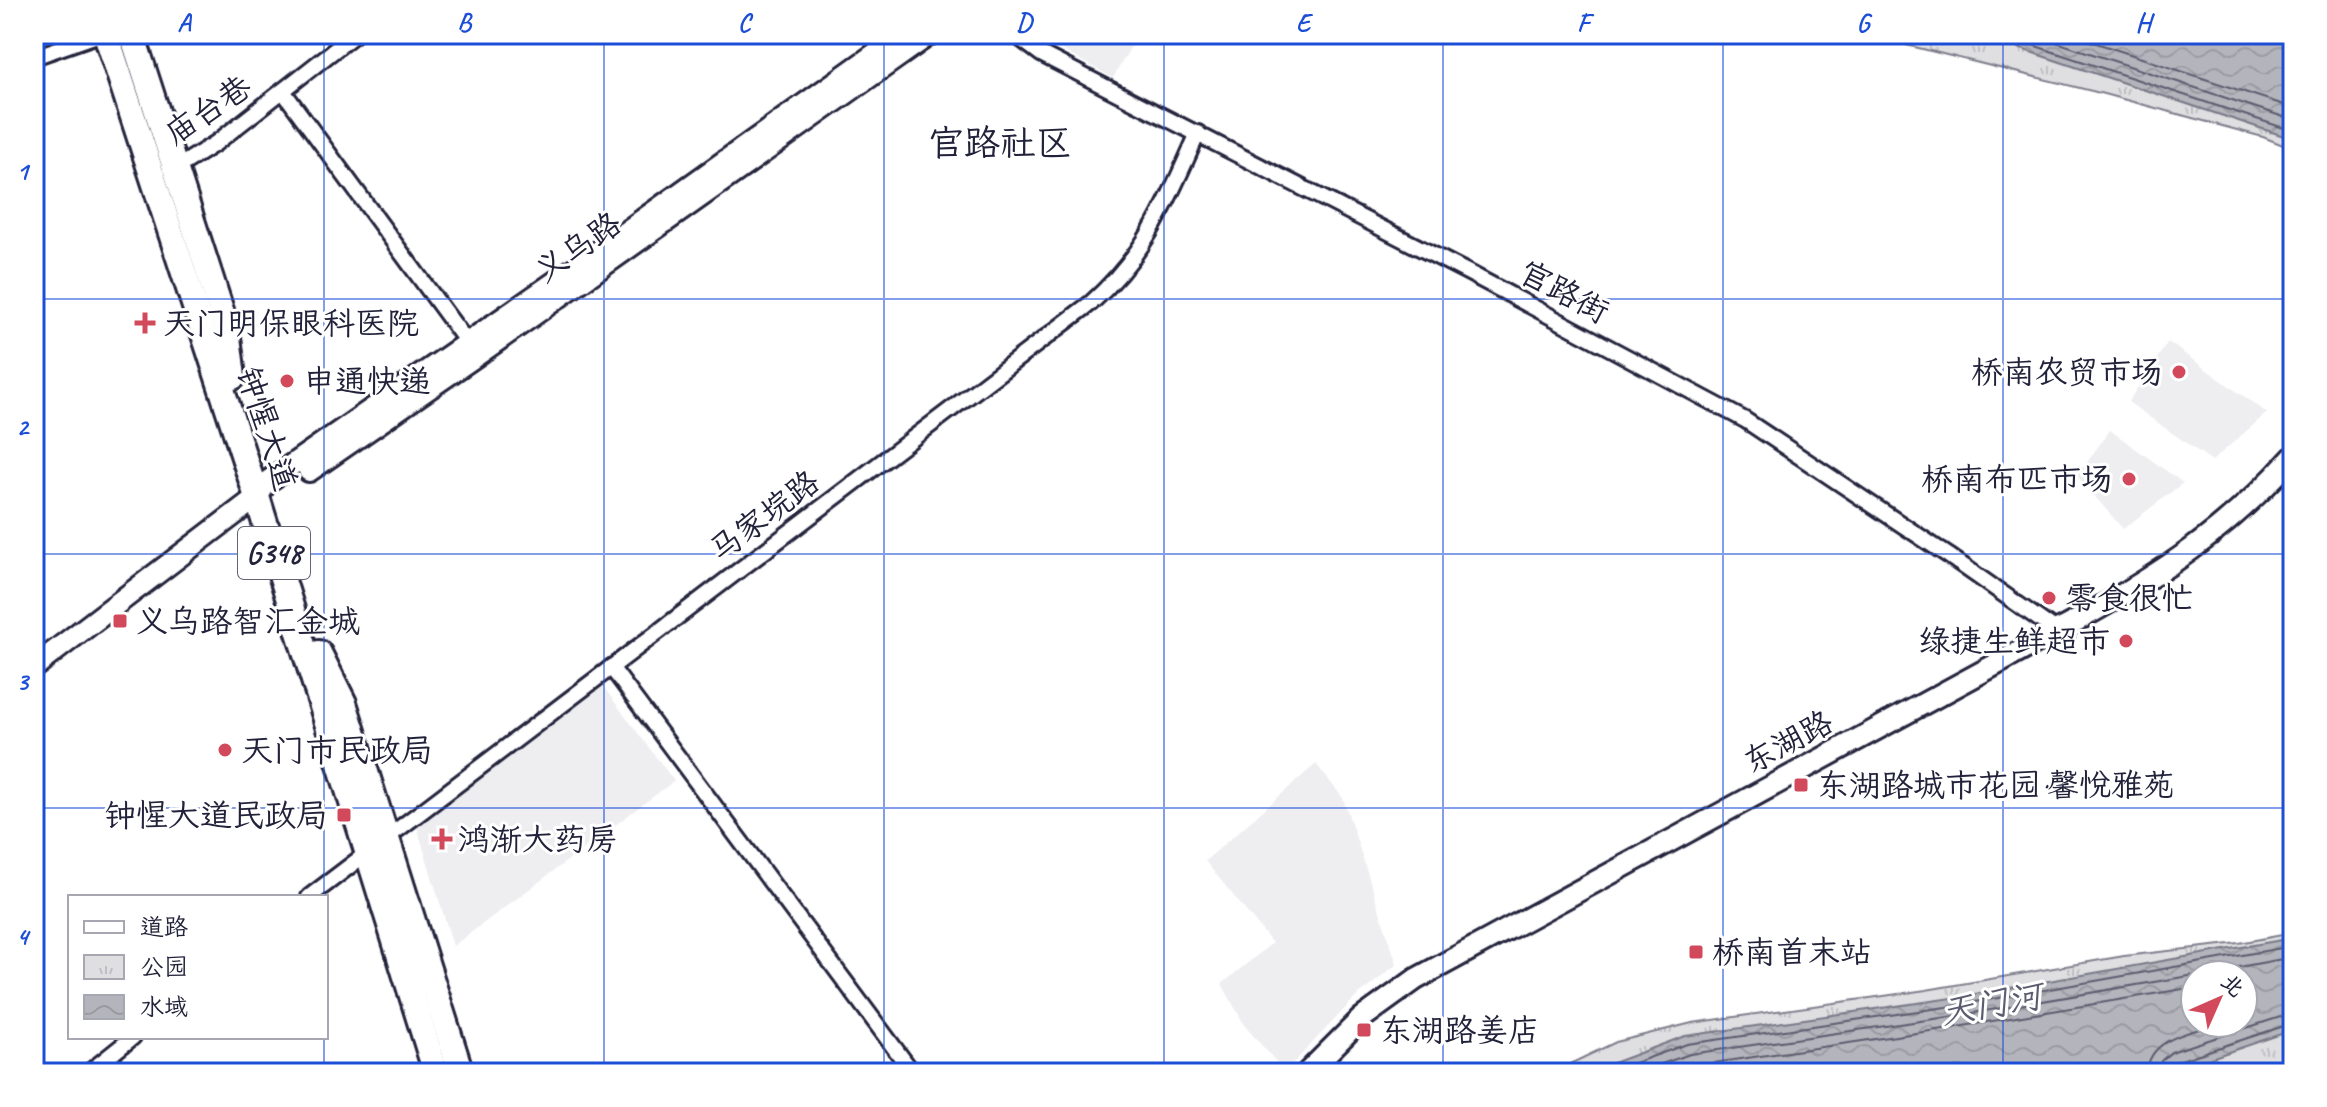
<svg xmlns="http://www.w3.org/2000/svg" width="2327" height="1107" font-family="Caveat,'LXGW WenKai TC',sans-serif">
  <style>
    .built { fill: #eeeef1 }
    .park { fill: url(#park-tufts); stroke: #80808e; stroke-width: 2; fill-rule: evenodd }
    .water { fill: url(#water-waves); stroke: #7a7a88; stroke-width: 2; fill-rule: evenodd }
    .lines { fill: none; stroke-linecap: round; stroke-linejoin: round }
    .shore { stroke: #5c5c6f; stroke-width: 2 }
    .street-casing { stroke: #22223b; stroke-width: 20 }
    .secondary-casing { stroke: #22223b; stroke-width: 26 }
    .highway-casing { stroke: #22223b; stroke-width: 30 }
    .street { stroke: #fff; stroke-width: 14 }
    .secondary { stroke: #fff; stroke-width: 20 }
    .highway { stroke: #fff; stroke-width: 24 }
    .grid { fill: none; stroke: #1d4ed8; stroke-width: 2; stroke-opacity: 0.55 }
    .poi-dot { fill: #d1495b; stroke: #fff; stroke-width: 3 }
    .labels { text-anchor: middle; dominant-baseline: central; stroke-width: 6; stroke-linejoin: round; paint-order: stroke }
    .shield { fill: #fff; stroke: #646476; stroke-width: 2 }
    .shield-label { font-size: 30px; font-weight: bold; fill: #22223b }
    .street-label { font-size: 32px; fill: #22223b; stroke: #fff }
    .poi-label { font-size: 32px; fill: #22223b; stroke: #fff; text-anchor: start }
    .water-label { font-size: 34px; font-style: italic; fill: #5c5c6f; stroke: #fff }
    .quarter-label { font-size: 36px; fill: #22223b; stroke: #fff }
    .neatline { fill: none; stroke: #1d4ed8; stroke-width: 3 }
    .grid-label { font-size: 26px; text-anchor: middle; font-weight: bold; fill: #1d4ed8 }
  </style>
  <defs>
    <pattern id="park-tufts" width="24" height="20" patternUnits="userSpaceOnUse" patternTransform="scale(2)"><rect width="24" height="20" fill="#dfdfe2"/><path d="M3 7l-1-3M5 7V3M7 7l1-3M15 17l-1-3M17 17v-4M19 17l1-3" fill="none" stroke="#bfbfc3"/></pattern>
    <pattern id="water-waves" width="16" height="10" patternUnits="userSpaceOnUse" patternTransform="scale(2)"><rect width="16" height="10" fill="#b4b4bc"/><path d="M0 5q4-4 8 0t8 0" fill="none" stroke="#9a9aa2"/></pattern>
  </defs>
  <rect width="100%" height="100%" fill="#fff"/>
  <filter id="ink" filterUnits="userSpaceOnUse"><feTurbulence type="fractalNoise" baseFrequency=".0125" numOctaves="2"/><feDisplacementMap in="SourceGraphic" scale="16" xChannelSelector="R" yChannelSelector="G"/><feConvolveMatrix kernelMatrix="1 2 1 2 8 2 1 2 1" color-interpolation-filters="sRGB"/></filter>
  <g filter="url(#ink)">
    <g class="built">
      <polygon points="1032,34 1138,34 1113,78"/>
      <polygon points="2168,342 2267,413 2212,461 2128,402"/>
      <polygon points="2110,430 2183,483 2123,529 2077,476"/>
      <polygon points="602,685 674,781 453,946 417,827"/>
      <polygon points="1316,764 1343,798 1397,964 1354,999 1285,1072 1245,1026 1222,984 1272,943 1205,861"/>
    </g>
    <g class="park">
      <polygon points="1862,34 2293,34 2293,149 2263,137 2100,93"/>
      <path d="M 2293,933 L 2293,1064 L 2259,1073 L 1551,1073 L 1616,1042 L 1692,1023 L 1926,990 L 2124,956 L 2239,943 ZM 2195,975 L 2243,975 L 2243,1023 L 2195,1023 Z"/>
    </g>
    <g class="water">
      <polygon points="1965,34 2293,34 2293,139 2003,43"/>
      <path d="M 2293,938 L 2293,1030 L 2167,1073 L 1586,1073 L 1685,1036 L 1952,998 ZM 2195,975 L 2243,975 L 2243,1023 L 2195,1023 Z"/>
    </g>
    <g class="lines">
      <g class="shore">
        <polyline points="1999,34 2293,131"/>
        <polyline points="2032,34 2293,120"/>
        <polyline points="2069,34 2293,108"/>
        <polyline points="2196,975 2293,957"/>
        <polyline points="1607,1073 1687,1044 1953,1006 2293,946"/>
        <polyline points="1636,1073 1690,1054 1955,1016 2195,975"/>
        <polyline points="1672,1073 1693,1066 1957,1027 2195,987"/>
        <path d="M 2147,1073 C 2148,1037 2193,1032 2221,1023"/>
        <polyline points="2159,1073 2161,1061 2171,1052 2293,1013"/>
        <polyline points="2169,1073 2170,1066 2175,1062 2293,1023"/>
      </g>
      <g class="street-casing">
        <g id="street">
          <polyline points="1014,34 1041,54 1469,273 1745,420 1949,556 2066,638"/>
          <polyline points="34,57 100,34"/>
          <polyline points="283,91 472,349"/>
          <polyline points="170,169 186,162 216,143 355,34"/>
          <polyline points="611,667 913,1073"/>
          <path d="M 309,897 L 1091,303 C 1148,252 1168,200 1198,133"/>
          <polyline points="88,1073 133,1037"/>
        </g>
      </g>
      <g class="secondary-casing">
        <g id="secondary">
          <polyline points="309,471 477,355 930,34"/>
          <polyline points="34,667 257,497 267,482 571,271 903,34"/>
          <path d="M 1307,1073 L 1362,1018 L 1416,979 L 2076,621 C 2163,573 2225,532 2293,457"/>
        </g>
      </g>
      <g class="highway-casing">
        <g id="highway">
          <polyline points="106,34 257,497 436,1073"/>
          <polyline points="132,34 227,329 233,377"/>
          <polyline points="319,653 344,703 461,1073"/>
        </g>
      </g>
      <use href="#street" class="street"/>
      <use href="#secondary" class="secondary"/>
      <use href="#highway" class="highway"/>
    </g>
  </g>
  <path class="grid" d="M 324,34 L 324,897M 604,34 L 604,1073M 884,34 L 884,1073M 1164,34 L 1164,1073M 1443,34 L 1443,1073M 1723,34 L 1723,1073M 2003,34 L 2003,1073M 34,299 L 2293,299M 34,554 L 2293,554M 34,808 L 2293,808M 324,1037 L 324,1073"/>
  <g class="poi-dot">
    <path d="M141 311h8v8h8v8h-8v8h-8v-8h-8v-8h8z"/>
    <circle cx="2179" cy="372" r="8"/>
    <circle cx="287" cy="381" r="8"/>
    <circle cx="2129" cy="479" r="8"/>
    <circle cx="2049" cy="598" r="8"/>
    <rect x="112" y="613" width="16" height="16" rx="4"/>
    <circle cx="2126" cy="641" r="8"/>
    <circle cx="225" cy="750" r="8"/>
    <rect x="1793" y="777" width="16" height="16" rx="4"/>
    <rect x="336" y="807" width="16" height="16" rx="4"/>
    <path d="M438 827h8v8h8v8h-8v8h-8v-8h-8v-8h8z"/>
    <rect x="1688" y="944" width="16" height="16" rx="4"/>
    <rect x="1356" y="1022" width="16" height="16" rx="4"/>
  </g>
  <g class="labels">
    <rect class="shield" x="238" y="527" width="72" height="52" rx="6"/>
    <g class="shield-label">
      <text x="274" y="553">G348</text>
    </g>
    <g class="street-label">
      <text transform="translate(208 110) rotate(-34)">庙台巷</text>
      <text transform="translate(578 247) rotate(-35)">义乌路</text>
      <text transform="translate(1564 292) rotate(28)">官路街</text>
      <text transform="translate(267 428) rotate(72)">钟惺大道</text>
      <text transform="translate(764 516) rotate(-37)">马家垸路</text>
      <text transform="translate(1788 742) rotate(-28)">东湖路</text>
    </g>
    <g class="poi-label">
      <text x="163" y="323">天门明保眼科医院</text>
      <text x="2163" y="372" text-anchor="end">桥南农贸市场</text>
      <text x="303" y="381">申通快递</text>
      <text x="2113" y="479" text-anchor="end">桥南布匹市场</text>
      <text x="2065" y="598">零食很忙</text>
      <text x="136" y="621">义乌路智汇金城</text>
      <text x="2110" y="641" text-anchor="end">绿捷生鲜超市</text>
      <text x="241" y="750">天门市民政局</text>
      <text x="1817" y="785">东湖路城市花园·馨悦雅苑</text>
      <text x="328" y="815" text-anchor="end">钟惺大道民政局</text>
      <text x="458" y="839">鸿渐大药房</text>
      <text x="1712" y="952">桥南首末站</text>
      <text x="1380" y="1030">东湖路姜店</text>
    </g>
    <g class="water-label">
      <text transform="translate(1991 1004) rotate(-10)">天门河</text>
    </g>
    <g class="quarter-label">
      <text x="1000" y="143">官路社区</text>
    </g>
  </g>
  <rect width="2327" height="1107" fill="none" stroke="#fff" stroke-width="88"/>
  <rect x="68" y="895" width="260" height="144" fill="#ffffff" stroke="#a7a7b1" stroke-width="2"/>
  <rect x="84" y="921" width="40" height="12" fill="#ffffff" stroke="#a7a7b1" stroke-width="2"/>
  <text x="140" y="935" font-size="24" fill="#22223b">道路</text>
  <rect x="84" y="955" width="40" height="24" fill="url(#park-tufts)" stroke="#a7a7b1" stroke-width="2"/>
  <text x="140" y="975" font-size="24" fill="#22223b">公园</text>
  <rect x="84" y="995" width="40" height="24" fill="url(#water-waves)" stroke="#a7a7b1" stroke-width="2"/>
  <text x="140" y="1015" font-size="24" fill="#22223b">水域</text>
  <g transform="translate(2219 999) rotate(45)"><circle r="38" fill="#ffffff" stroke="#a7a7b1" stroke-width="2"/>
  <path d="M0-6L14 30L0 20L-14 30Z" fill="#d1495b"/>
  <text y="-12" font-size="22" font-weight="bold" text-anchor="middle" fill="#22223b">北</text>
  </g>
  <rect x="44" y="44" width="2239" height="1019" class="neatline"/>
  <g class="grid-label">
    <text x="184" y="31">A</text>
    <text x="464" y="31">B</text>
    <text x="744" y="31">C</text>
    <text x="1024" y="31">D</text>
    <text x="1303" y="31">E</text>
    <text x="1583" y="31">F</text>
    <text x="1863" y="31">G</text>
    <text x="2143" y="31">H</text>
    <text x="22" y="180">1</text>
    <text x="22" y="435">2</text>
    <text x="22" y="690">3</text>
    <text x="22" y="945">4</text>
  </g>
</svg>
